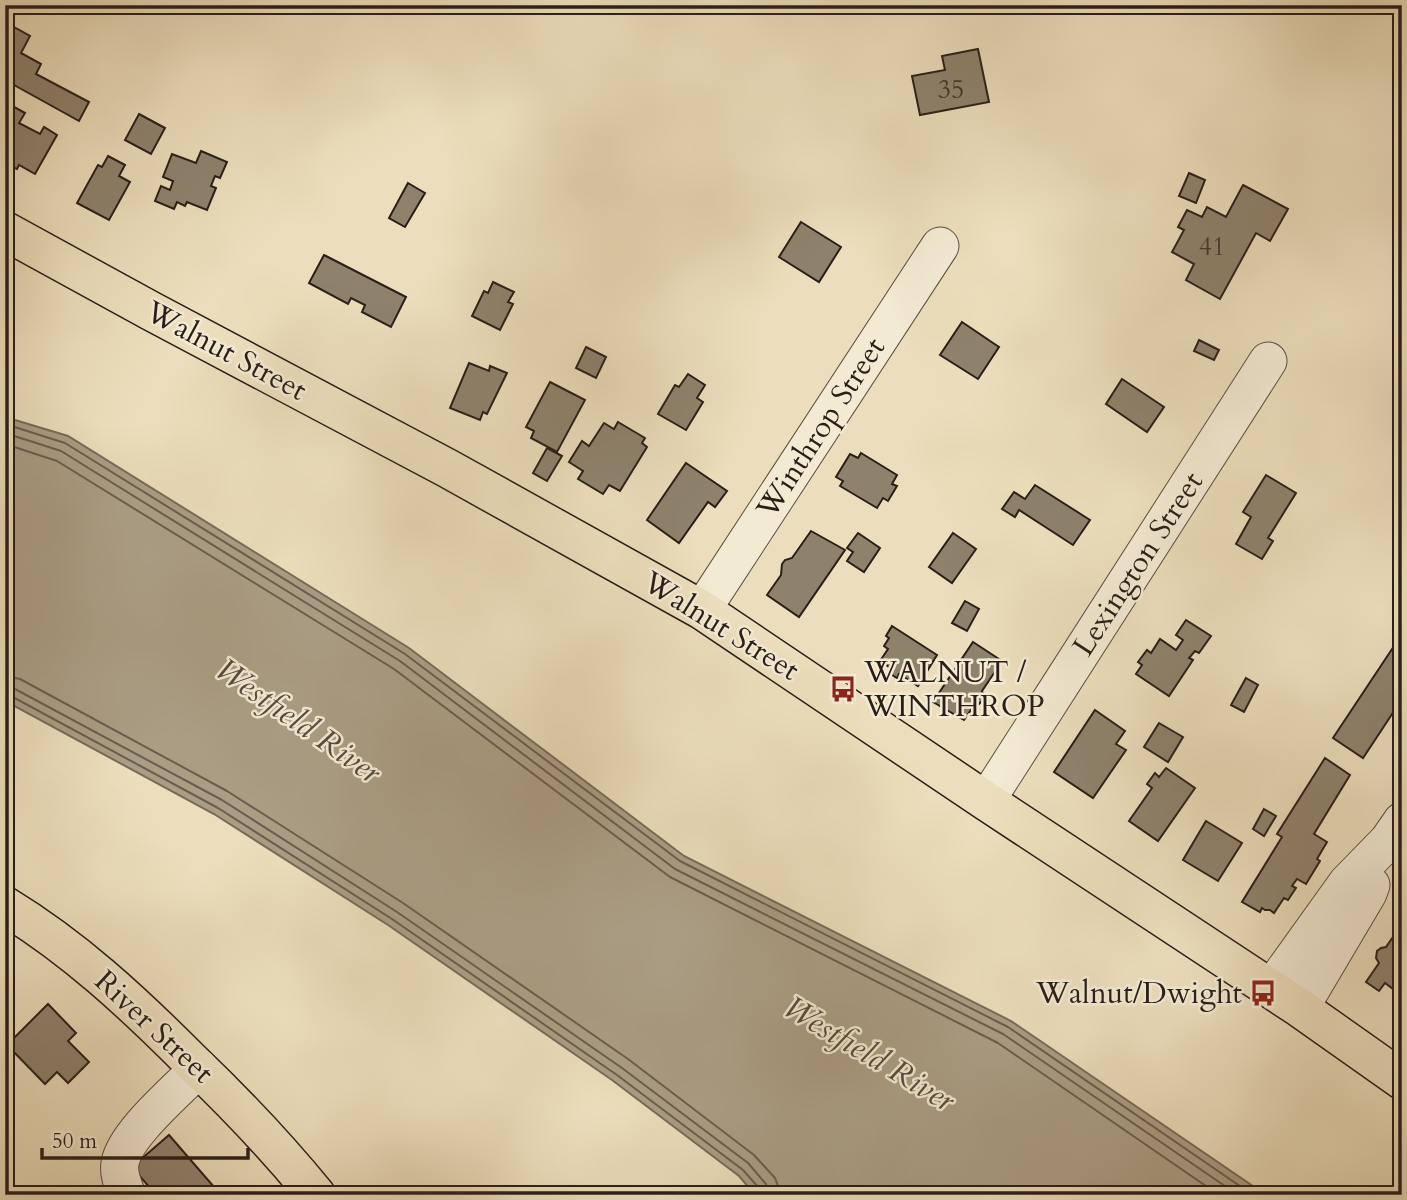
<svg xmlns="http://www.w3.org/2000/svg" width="1407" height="1200" font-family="Cardo,serif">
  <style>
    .water { fill: #aa9d84; stroke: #766b59; stroke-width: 2 }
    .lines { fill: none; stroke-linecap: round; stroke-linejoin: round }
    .shore { stroke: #6a5e4e; stroke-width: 2 }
    .building { fill: #8e826d; stroke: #291f18; stroke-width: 2 }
    .minor-casing { stroke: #5a4f41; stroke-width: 39 }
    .major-casing { stroke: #291f18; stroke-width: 41 }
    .minor { stroke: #f3ead3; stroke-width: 37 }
    .major { stroke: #ecdebc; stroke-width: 38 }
    .labels { text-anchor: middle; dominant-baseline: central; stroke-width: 5; stroke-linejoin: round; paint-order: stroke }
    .number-label { font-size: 26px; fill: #42382d }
    .street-label { font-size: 30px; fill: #291f18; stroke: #f3ead3 }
    .poi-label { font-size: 30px; fill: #291f18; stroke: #f3ead3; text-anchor: start }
    .water-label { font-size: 32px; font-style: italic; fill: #564b3e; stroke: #f3ead3 }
  </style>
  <rect width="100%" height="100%" fill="#ecdebc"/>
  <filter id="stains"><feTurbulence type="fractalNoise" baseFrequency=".00286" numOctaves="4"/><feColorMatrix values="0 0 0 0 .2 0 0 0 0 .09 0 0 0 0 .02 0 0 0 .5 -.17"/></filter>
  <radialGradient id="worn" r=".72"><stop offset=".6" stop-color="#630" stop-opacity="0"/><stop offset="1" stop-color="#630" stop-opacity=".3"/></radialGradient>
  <polygon class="water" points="5,417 68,436 409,648 684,856 1011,1021 1266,1195 755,1195 739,1176 612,1080 388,925 214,814 5,701"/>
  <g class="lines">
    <g class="shore">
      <polyline points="5,424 65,443 405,654 680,861 1008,1027 1253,1195"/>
      <polyline points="5,433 61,451 400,661 675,869 1003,1034 1238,1195"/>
      <polyline points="5,444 57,461 394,669 670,877 998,1043 1219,1195"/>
      <polyline points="5,676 20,679 227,791 403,903 628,1059 754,1155 775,1178 778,1186 779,1195"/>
      <polyline points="5,687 15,689 222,800 397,912 622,1068 748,1163 766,1184 769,1195"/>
      <polyline points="5,695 11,696 218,808 392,919 617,1075 743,1170 759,1188 760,1195"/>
    </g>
  </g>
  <g class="building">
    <polygon points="14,27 30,36 21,53 41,64 36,74 89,102 79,121 5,80 5,42"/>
    <polygon points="978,49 989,102 920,115 912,76 945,70 942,56"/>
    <polygon points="5,102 25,113 19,123 40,134 44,127 57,135 35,174 19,165 17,169 10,166 13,161 5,157"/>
    <polygon points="139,114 165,128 151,154 125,140"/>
    <polygon points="201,151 227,162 220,178 215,176 211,186 216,188 207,210 187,202 185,206 177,202 174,209 155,201 161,186 170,190 173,181 163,177 172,154 196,163"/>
    <polygon points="108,156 125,165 119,176 130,182 109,220 77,203 98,165 102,167"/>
    <polygon points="1189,173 1205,180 1196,203 1179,196"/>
    <polygon points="408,183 425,193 405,227 389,218"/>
    <polygon points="1243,185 1288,209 1270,241 1256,233 1220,299 1186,280 1194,264 1172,252 1184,230 1178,227 1187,210 1202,217 1207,207 1226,217"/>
    <polygon points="801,222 841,247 819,282 779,257"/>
    <polygon points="324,255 406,297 391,327 362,312 365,305 351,298 348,304 309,283"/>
    <polygon points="493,282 514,292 508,302 513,304 500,330 472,316 484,291 488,293"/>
    <polygon points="962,322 999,347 978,379 940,355"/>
    <polygon points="1199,340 1219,350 1214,360 1194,351"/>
    <polygon points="586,347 606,357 596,378 576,368"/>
    <polygon points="469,363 489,371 490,366 507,373 487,414 483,412 480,420 450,408"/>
    <polygon points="688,374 705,385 697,398 703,402 686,430 658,414 675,385 679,387"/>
    <polygon points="1122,379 1164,407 1147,432 1106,404"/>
    <polygon points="550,382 585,400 557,452 531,438 534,431 526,427"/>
    <polygon points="618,422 645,438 642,443 647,447 620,491 609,485 603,494 578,479 583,471 569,462 582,441 589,446 604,423 614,429"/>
    <polygon points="547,448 562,456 547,481 533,473"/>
    <polygon points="861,453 897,475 892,484 897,486 888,501 883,498 877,508 840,486 843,481 836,477 850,454 858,458"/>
    <polygon points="686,463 727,491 715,507 708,502 679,543 647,520"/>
    <polygon points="1266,475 1296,493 1268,538 1273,541 1262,559 1236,544 1251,517 1243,512"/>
    <polygon points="1035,485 1090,520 1073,545 1019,510 1015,517 1002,509 1014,492 1025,499"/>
    <polygon points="811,531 845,550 799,617 767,595 781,575 782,564 785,560 792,558"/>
    <polygon points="858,533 880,548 864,572 847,561 853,552 847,548"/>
    <polygon points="953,533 976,549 952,583 929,567"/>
    <polygon points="965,601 979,609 967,631 952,623"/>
    <polygon points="1186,620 1211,636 1199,653 1195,651 1189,658 1193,660 1169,696 1136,674 1142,665 1138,662 1147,650 1151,653 1160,639 1176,650 1183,640 1176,635"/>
    <polygon points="892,626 937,655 918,686 899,674 897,678 889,673 892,669 880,661 888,649 884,646 889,638 886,636"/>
    <polygon points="1402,634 1402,699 1363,758 1333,738"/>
    <polygon points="973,642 1002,661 982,691 984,696 983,700 979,704 975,704 964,720 933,702"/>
    <polygon points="1246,678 1258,685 1244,712 1231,705"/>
    <polygon points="1095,710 1125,731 1116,744 1126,750 1093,798 1054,772"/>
    <polygon points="1159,723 1183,737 1168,762 1144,747"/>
    <polygon points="1325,758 1350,775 1314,834 1327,842 1317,859 1320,861 1306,884 1297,879 1292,886 1296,888 1288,900 1284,898 1274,913 1270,910 1265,910 1262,908 1260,912 1242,902 1282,837 1277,834"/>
    <polygon points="1166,768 1195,788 1158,841 1129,821 1152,788 1147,784 1155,773 1159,777"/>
    <polygon points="1264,809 1276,816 1264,836 1253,829"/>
    <polygon points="1206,821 1242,843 1218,881 1183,860"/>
    <polygon points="1402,924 1402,985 1397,992 1385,983 1379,991 1366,982 1379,963 1376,958 1377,951 1381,948 1386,947"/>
    <polygon points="48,1004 76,1033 68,1041 89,1062 68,1083 57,1072 45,1084 7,1045"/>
    <polygon points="169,1135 221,1195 156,1195 132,1167"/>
  </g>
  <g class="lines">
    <g class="minor-casing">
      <g id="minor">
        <polyline points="702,610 940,246"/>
        <polyline points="986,801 1268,361"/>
        <polyline points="1271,989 1347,883 1388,841 1402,821"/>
        <polyline points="1300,1008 1368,893 1371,885"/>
        <path d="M 127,1195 C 123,1185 118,1174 120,1163 C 125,1134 178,1090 199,1068"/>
      </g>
    </g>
    <g class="major-casing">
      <g id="major">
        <polyline points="5,231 151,311 447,468 702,610 986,801 1300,1008 1402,1080"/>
        <path d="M 5,906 C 74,948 132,1002 189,1059 C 234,1102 277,1147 316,1195"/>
      </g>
    </g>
    <use href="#minor" class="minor"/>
    <use href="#major" class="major"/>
  </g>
  <defs>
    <g id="bus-bare" transform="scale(2.1)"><path d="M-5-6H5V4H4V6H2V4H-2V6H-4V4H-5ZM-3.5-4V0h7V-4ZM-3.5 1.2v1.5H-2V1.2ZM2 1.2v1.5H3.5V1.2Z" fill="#8f2418" stroke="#f3ead3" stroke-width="2.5" paint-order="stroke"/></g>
  </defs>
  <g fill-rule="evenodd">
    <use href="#bus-bare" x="843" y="689"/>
    <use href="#bus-bare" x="1263" y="993"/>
  </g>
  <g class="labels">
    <g class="number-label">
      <text x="951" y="89">35</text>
      <text x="1212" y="246">41</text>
    </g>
    <g class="street-label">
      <text transform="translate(226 351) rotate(28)">Walnut Street</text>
      <text transform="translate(821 428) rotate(-57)">Winthrop Street</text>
      <text transform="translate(1138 564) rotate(-57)">Lexington Street</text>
      <text transform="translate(721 626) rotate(32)">Walnut Street</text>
      <text transform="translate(154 1027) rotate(43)">River Street</text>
    </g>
    <g class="poi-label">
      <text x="864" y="672">WALNUT /<tspan x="864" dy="34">WINTHROP</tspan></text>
      <text x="1242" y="993" text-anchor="end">Walnut/Dwight</text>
    </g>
    <g class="water-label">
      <text transform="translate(298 721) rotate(35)">Westfield River</text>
      <text transform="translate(869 1054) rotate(31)">Westfield River</text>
    </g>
  </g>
  <rect width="1407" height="1200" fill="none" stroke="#ecdebc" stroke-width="28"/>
  <rect x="7" y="7" width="1393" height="1186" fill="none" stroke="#291f18" stroke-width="3.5"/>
  <rect x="14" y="14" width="1379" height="1172" fill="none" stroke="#291f18" stroke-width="2"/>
  <path d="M42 1148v10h206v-10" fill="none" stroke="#291f18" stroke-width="3.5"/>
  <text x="52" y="1148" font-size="21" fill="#291f18" stroke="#f3ead3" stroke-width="5" paint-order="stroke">50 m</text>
  <rect width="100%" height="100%" filter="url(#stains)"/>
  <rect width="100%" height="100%" fill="url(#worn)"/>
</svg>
